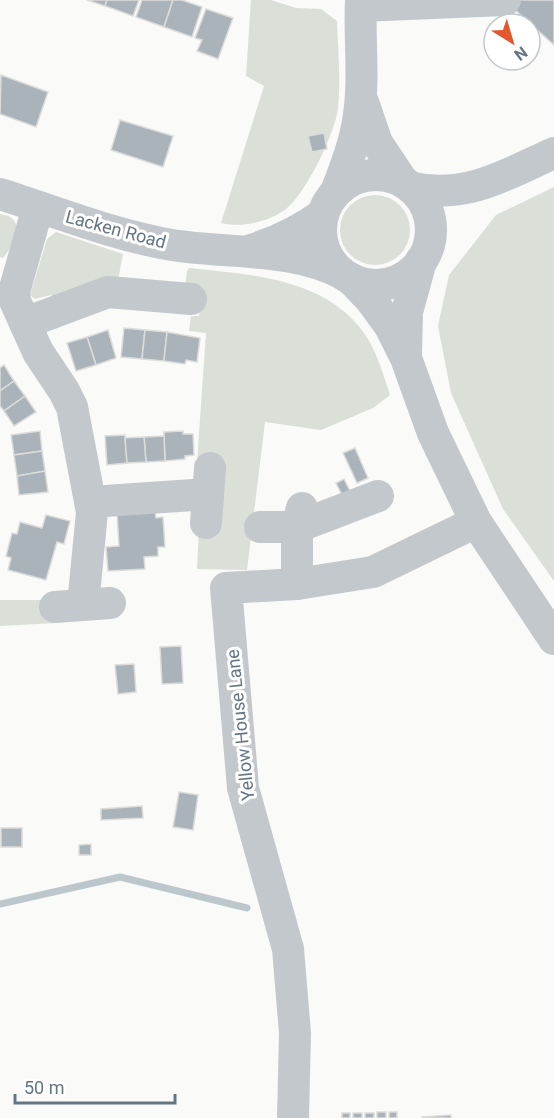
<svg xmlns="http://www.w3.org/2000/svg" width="554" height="1118" font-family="Roboto,sans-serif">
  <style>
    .green { fill: #dadfd7 }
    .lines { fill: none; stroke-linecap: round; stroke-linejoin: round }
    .stream { stroke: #bbc7cb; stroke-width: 7 }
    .building { fill: #aab3b9; stroke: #dcdcda; stroke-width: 1.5 }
    .minor { stroke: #c3c8cc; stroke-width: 32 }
    .labels { text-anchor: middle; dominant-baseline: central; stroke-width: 6; stroke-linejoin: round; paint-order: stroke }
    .street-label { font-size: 18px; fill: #657683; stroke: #fff }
  </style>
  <rect width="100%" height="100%" fill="#fafaf8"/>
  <g class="green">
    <path d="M 251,0 L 271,0 L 296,8 L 321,9 L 337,21 C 338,50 341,80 338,108 C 335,134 306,193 286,209 C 269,222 241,228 221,223 L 264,86 L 246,76 Z"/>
    <polygon points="554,187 554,581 503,509 451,393 438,326 449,275 496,215"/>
    <circle cx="375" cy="230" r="35"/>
    <path d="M 0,214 C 3,215 7,215 10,217 C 25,225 10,250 3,258 L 0,257 Z"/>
    <polygon points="56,232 123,254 118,280 54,301 51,295 35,299 30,295 47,239"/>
    <path d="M 189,268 C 253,275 330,278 368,339 C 378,356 384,376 390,395 L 373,408 L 321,430 L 265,422 L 247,570 L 197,569 L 199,528 L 197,463 L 206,333 L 189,331 L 191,316 L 199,316 L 202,291 L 185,288 L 187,271 Z"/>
    <polygon points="0,600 49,600 50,615 56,623 0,626"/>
  </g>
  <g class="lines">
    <polyline class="stream" points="0,904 120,877 247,908"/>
  </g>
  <g class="building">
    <polygon points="87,0 107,0 105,6"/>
    <polygon points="107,0 139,0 133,16 105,6"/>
    <polygon points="142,0 173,0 164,27 136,17"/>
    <polygon points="173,0 182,0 202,7 192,37 164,27"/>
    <polygon points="504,0 554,0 554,45"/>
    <polygon points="206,9 233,18 218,59 197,51 202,40 195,38"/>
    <polygon points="1,75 48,92 36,127 0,114"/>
    <polygon points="120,120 173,136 163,167 111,150"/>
    <polygon points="324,133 327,149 312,152 308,136"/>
    <polygon points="124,328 145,330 142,359 121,357"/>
    <polygon points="108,330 116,358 96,365 87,337"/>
    <polygon points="145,330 167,332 164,361 142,359"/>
    <polygon points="167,332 200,338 197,362 186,360 185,364 164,361"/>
    <polygon points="87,337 96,365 76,371 67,343"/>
    <polygon points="4,365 14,381 0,391 0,368"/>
    <polygon points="14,381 25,396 4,411 0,406 0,391"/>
    <polygon points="25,396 36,412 14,426 4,411"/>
    <polygon points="40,431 42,451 14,455 11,435"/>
    <polygon points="183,431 183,434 193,434 194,455 185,456 185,459 165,461 164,432"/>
    <polygon points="125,435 127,463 107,465 105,436"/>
    <polygon points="164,436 165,461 146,462 144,437"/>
    <polygon points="144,437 146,462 127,463 125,438"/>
    <polygon points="355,448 368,478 357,483 343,453"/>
    <polygon points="42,451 45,471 17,476 14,455"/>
    <polygon points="45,471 48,492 19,495 17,476"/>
    <polygon points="344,479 350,491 342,495 336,483"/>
    <polygon points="155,511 156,518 163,517 165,547 158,547 158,556 144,557 145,569 108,571 106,547 119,546 117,513"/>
    <polygon points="46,515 70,521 64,544 57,542 46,580 8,570 11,558 6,556 12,533 17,534 20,522 42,528"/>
    <polygon points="181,646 183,683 162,684 160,647"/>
    <polygon points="134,664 136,692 118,694 115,665"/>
    <polygon points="179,792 198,795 193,830 173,827"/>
    <polygon points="142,806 143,818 101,820 101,809"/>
    <rect x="1" y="828" width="21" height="19"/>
    <polygon points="91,844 91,855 79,855 79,845"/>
    <rect x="377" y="1112" width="9" height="6"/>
    <rect x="389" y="1112" width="8" height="6"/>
    <rect x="342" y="1113" width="8" height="5"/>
    <rect x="353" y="1113" width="9" height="5"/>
    <rect x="365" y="1113" width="9" height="5"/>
    <polygon points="451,1115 451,1118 422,1118 422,1117"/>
  </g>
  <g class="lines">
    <g class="minor">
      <polyline points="361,6 505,0"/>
      <polyline points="363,102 377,143 403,182"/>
      <circle cx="376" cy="230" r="55"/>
      <path d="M 412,188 C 468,199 505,175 554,153"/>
      <path d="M 336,192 C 345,168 354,146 358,121 C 365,81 359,40 361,0"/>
      <path d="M 0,194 C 57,212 113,235 172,245 C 228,254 291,247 343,274"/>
      <polyline points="38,207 14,292 15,301 38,352 64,391 72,407 92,512 83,605"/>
      <path d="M 251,250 C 276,242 302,230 323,214"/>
      <polyline points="351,279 371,300 390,326 406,358 433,433 476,522 554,639"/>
      <polyline points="25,323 108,292 191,299"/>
      <polyline points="406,354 407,312 421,261"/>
      <polyline points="91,502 208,494"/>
      <polyline points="206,523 210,468"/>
      <polyline points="260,527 297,527 378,496"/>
      <polyline points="297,584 297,527 302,508"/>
      <polyline points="55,607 110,603"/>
      <polyline points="293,1118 295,1033 288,949 243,788 226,588 297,584 373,572 476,522"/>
    </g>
  </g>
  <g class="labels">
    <g class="street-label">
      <text transform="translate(116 229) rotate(15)">Lacken Road</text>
      <text transform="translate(240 725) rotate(-96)">Yellow House Lane</text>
    </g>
  </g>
  <g transform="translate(512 42) rotate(143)"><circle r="28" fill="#ffffff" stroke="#c1c8cd" stroke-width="1.5"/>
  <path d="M0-4.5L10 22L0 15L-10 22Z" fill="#e4572e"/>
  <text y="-9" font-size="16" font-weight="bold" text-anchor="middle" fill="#657683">N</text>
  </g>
  <path d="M15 1094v9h160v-9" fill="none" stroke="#657683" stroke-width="3"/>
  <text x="24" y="1094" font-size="18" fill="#657683" stroke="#ffffff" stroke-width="4.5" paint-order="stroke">50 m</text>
</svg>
